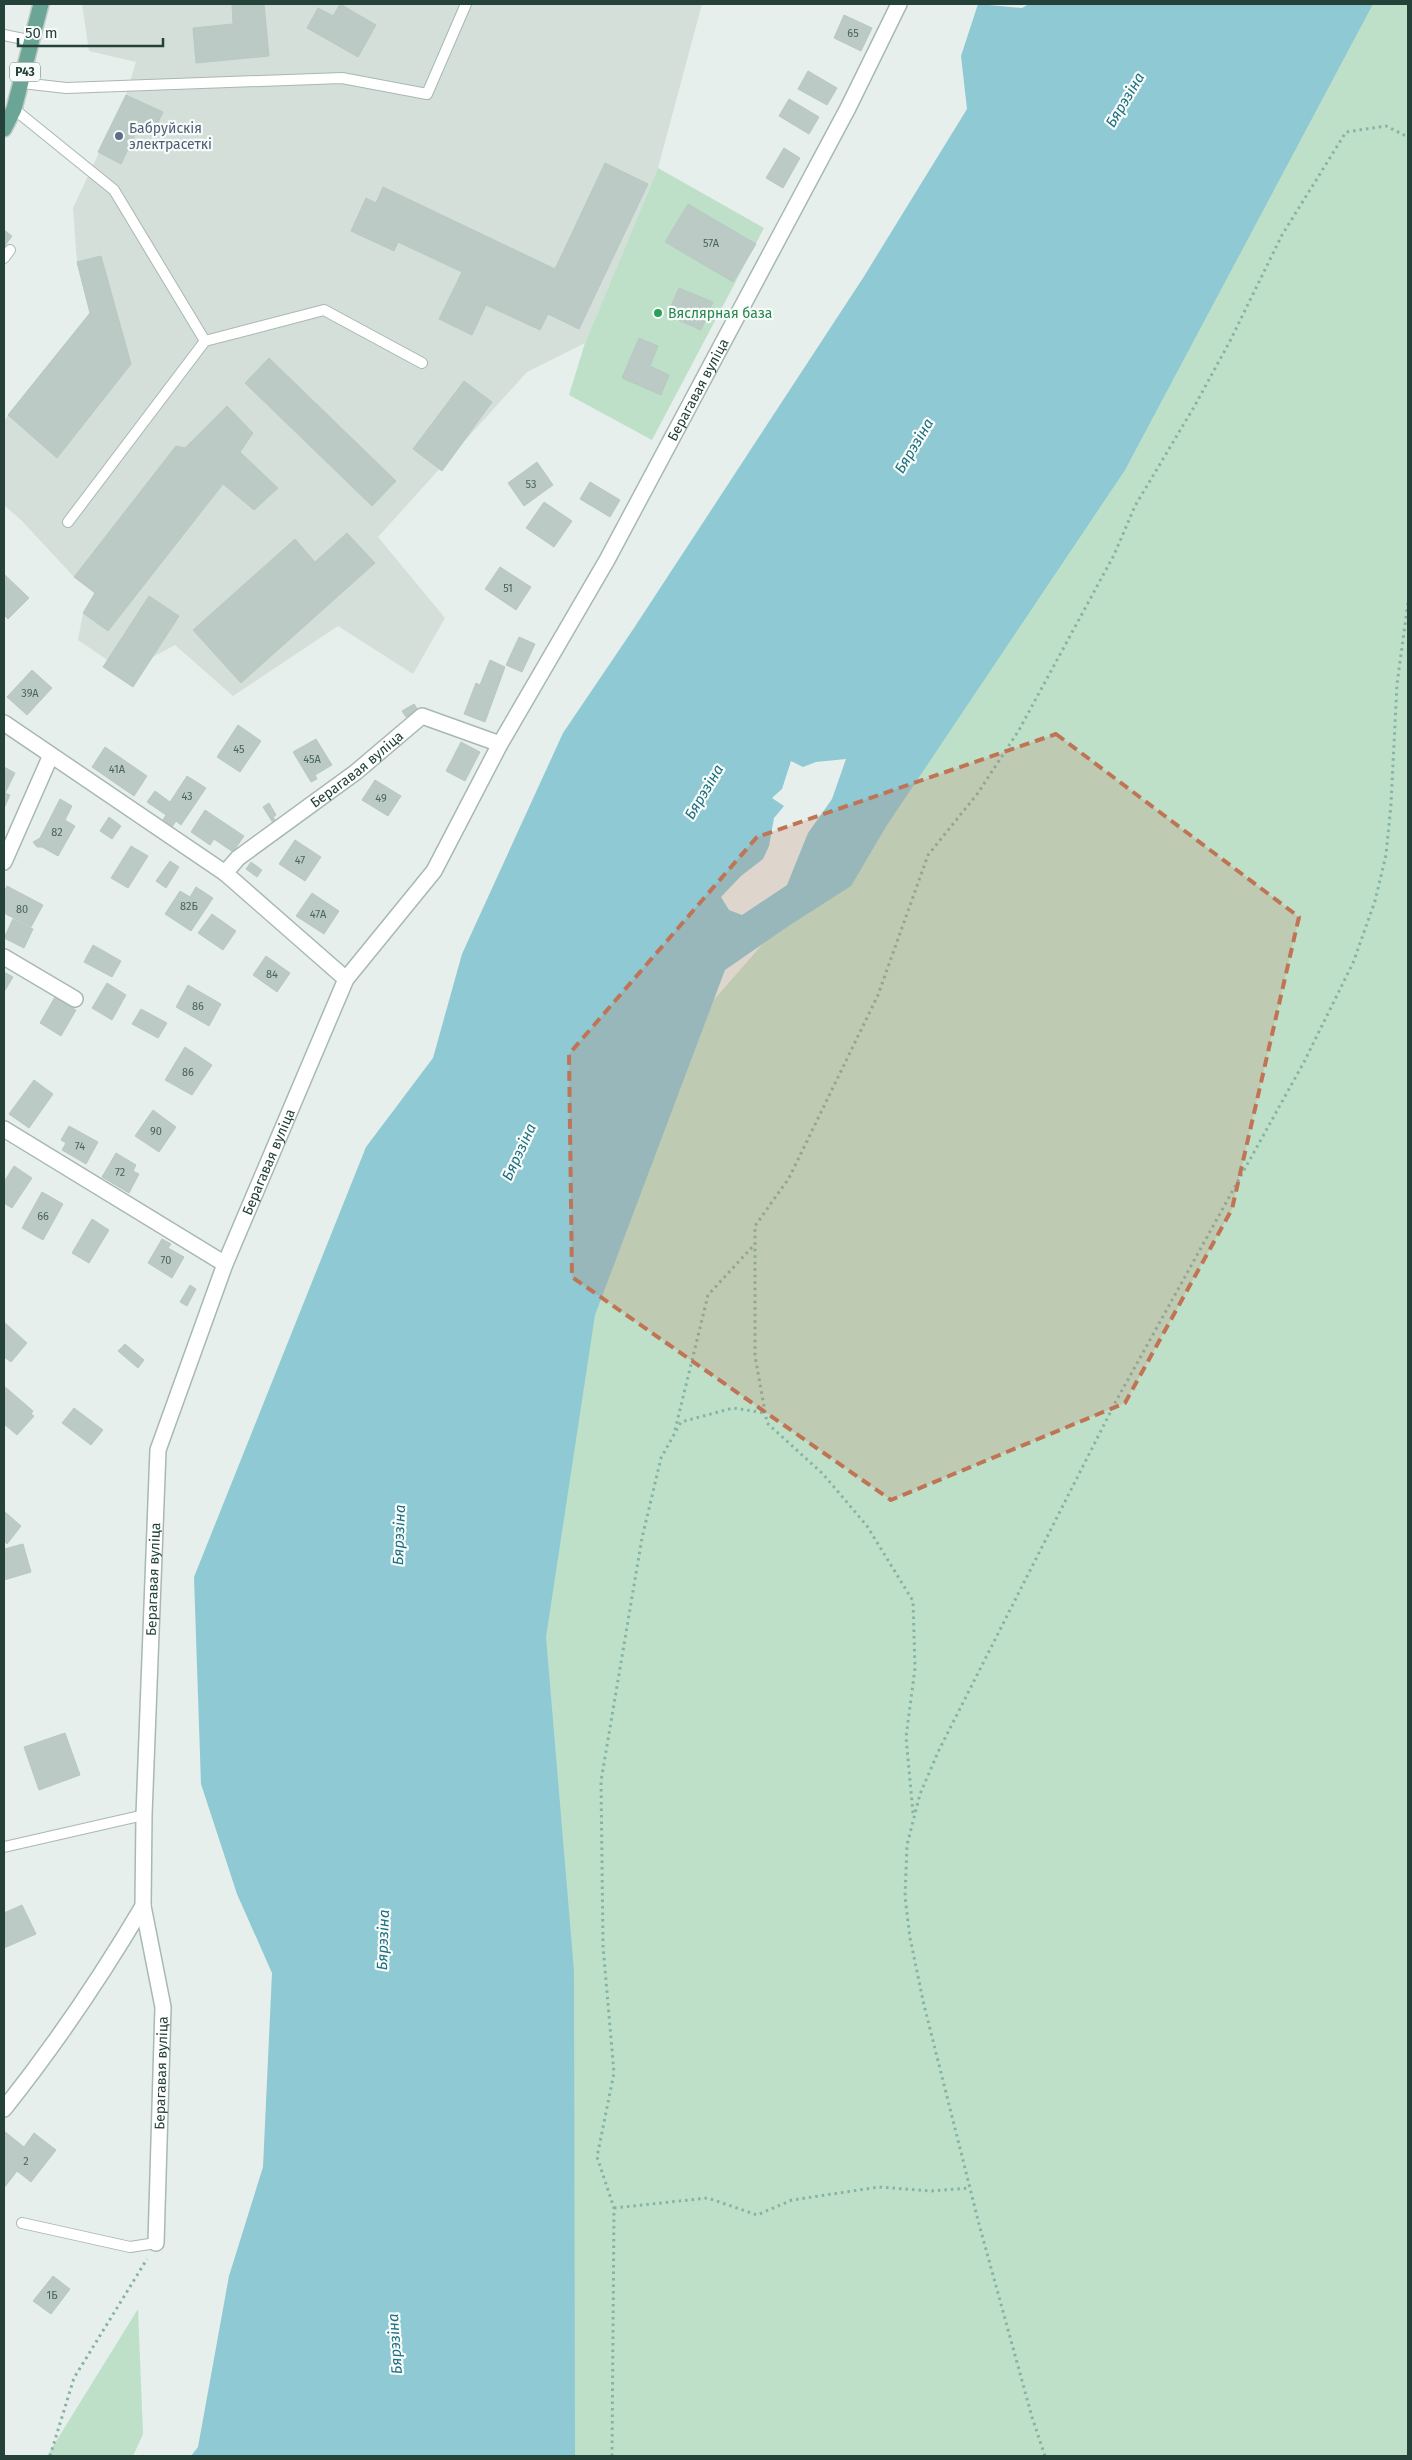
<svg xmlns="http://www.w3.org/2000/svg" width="1412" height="2460" font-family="'Fira Sans',sans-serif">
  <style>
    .built { fill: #d4dfda }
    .green { fill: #bfe0c8 }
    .water { fill: #8ec9d4; fill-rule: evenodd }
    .building { fill: #bbcac4; stroke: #b8c9c2 }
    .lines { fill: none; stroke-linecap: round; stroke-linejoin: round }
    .lane-casing { stroke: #a8b8b2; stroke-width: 12 }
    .street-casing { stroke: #a8b8b2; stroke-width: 18 }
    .primary-casing { stroke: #c2cac8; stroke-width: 18 }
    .path { stroke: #86b3a5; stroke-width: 3; stroke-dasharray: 2.5 4; stroke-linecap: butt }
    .lane { stroke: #fff; stroke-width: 10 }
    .street { stroke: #fff; stroke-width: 15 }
    .primary { stroke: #6aa596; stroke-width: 15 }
    .marked { fill: #c07456; fill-opacity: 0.2; stroke: #c07456; stroke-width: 4; stroke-dasharray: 10 6; stroke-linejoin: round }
    .service-dot { fill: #5c6f8a; stroke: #f7fbf9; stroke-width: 2 }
    .leisure-dot { fill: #2e9e5b; stroke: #f7fbf9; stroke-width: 2 }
    .labels { text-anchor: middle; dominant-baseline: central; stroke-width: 4.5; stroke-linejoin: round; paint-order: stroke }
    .number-label { font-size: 11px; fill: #4a645c }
    .shield { fill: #f7fbf9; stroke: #637a73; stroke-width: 1 }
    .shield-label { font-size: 12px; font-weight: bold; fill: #24423a }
    .service-label { font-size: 14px; fill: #4e5e75; stroke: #f7fbf9; text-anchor: start }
    .leisure-label { font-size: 14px; fill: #27864d; stroke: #f7fbf9; text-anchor: start }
    .street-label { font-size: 14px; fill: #24423a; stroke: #f7fbf9 }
    .water-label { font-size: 15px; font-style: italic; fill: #1c6f80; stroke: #f7fbf9 }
  </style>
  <rect width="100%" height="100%" fill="#e6efeb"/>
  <polygon class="built" points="82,4 702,4 658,168 585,343 527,372 378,537 445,618 413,674 338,626 233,696 175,645 125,672 78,640 83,613 95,592 74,577 22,521 4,505 4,421 90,313 77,262 73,208 126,95 136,62 89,51"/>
  <g class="green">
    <polygon points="1362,4 1408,4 1408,2456 562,2456 533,1630 584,1304 712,1002 872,819"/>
    <polygon points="658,168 764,228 652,440 569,395 585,343"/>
    <polygon points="138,2309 143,2434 133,2456 47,2456"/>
  </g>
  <path class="water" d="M 978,4 L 1022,8 L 1029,4 L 1373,4 L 1125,470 L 887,825 L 851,886 L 787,927 L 725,970 L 595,1315 L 546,1637 L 574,1971 L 575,2456 L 191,2456 L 198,2447 L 229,2276 L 263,2167 L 272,1973 L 237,1894 L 201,1784 L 194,1577 L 366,1147 L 433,1058 L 462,954 L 563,733 L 634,628 L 863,278 L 967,109 L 961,56 ZM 846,759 L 832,799 L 808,833 L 787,885 L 742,915 L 729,910 L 721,897 L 741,876 L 763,859 L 769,846 L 774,818 L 784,806 L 772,798 L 782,789 L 791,761 L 803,767 L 816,762 Z"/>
  <g class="building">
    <polygon points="232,4 264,4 269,56 196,63 193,28 233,24"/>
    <polygon points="340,4 376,25 358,57 307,28 318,8 333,16"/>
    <polygon points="844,15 872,28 861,51 834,38"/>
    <polygon points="808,71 837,88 827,105 798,89"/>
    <polygon points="126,95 163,112 154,131 140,124 121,164 98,152"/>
    <polygon points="789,99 819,117 809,134 779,116"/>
    <polygon points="784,148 800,158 783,188 766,178"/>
    <polygon points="605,163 648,184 579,329 548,314 540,330 486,305 472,335 439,319 462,272 398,242 394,251 351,231 366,198 376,203 383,187 555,269"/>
    <polygon points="688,204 756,244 733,282 665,242"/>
    <polygon points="4,230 12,236 4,247"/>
    <polygon points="101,256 131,364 57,458 8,415 90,313 77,262"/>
    <polygon points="679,288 713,302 701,330 667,315"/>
    <polygon points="639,338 658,346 650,366 669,375 661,395 622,378"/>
    <polygon points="269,358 396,481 372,506 245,383"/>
    <polygon points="464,381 492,402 442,471 413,449"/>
    <polygon points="227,406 253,433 240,452 278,488 254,510 223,484 108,631 83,613 95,593 74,577 176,446 185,448"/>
    <polygon points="537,462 553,485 524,506 508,483"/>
    <polygon points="590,482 620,500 610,517 580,499"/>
    <polygon points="544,502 572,521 554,547 526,528"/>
    <polygon points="347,533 375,563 241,683 193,630 295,539 315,562"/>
    <polygon points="500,567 531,587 516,610 485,589"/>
    <polygon points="4,574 29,598 8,619 4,615"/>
    <polygon points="149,596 179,616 133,687 103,667"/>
    <polygon points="519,637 535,644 522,672 506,665"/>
    <polygon points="490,660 505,667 485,722 464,714 476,683 480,685"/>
    <polygon points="32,670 52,688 27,715 7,697"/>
    <polygon points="414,704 418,710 406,717 402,711"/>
    <polygon points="238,725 261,741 240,772 217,757"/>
    <polygon points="316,739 332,765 315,775 317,779 311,782 293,752"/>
    <polygon points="461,742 480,752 465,781 446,771"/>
    <polygon points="105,747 147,776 134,796 92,767"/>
    <polygon points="4,767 15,773 5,793 10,795 4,808"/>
    <polygon points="187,776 206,788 181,825 176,821 172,827 163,820 166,815 147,802 155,791 170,802"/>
    <polygon points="375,780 401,796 388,816 362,800"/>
    <polygon points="60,799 72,806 65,820 75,826 58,856 42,847 37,847 33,842 40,838"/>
    <polygon points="269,803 276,815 273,817 276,821 273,823 263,807"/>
    <polygon points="205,810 244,836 233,852 214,839 210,845 191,832"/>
    <polygon points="109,817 121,826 112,839 100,831"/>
    <polygon points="295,840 321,857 305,881 279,864"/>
    <polygon points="131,846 148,856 128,888 111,878"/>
    <polygon points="170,861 179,867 166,888 156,881"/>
    <polygon points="251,862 262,870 257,877 246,869"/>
    <polygon points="7,886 43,905 31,927 4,913 4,893"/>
    <polygon points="196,887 213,898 191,931 165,914 180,891 190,897"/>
    <polygon points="312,893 339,911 324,934 296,916"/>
    <polygon points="212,914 236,931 223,950 198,933"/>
    <polygon points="13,919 33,929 24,948 4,938"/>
    <polygon points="93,945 121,961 112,977 84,962"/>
    <polygon points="266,956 290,973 277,992 253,975"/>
    <polygon points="4,972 13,977 4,992"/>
    <polygon points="107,983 126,995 112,1020 92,1008"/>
    <polygon points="188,985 221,1004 209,1026 176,1007"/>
    <polygon points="55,997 76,1010 61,1036 40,1023"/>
    <polygon points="141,1009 167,1023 158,1038 132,1024"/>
    <polygon points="185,1047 212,1065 192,1095 165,1080"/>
    <polygon points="34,1080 53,1094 29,1128 9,1114"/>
    <polygon points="153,1110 176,1127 159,1152 135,1136"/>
    <polygon points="69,1126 98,1142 86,1164 62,1150 66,1143 61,1140"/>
    <polygon points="116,1153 136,1165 133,1171 139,1174 129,1193 102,1177"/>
    <polygon points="14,1166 32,1178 12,1208 4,1203 4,1182"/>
    <polygon points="42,1192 63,1204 43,1240 22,1228"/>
    <polygon points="92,1219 109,1230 89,1263 72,1253"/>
    <polygon points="162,1239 171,1244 168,1248 184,1257 172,1278 148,1263"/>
    <polygon points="190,1285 196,1289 187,1306 180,1302"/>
    <polygon points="4,1322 27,1343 11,1362 4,1357"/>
    <polygon points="125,1344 144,1360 138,1368 118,1351"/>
    <polygon points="4,1386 33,1411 31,1414 34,1416 17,1435 4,1424"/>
    <polygon points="74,1408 103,1430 91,1445 62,1423"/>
    <polygon points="5,1512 21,1526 7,1544 4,1541"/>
    <polygon points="23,1544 31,1572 4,1580 4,1549"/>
    <polygon points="65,1733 80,1775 39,1790 24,1747"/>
    <polygon points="22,1905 36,1934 4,1948 4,1913"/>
    <polygon points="4,2131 24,2147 34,2133 56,2150 31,2182 17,2171 4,2188"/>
    <polygon points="53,2276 70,2289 51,2314 33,2301"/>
  </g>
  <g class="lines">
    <g class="lane-casing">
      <g id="lane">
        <polyline points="4,35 33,41"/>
        <polyline points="22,83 66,88 342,78 427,94 466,4"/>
        <polyline points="14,109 114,190 205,341 68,522"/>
        <polyline points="4,258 10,250"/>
        <polyline points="205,341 324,310 422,363"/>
        <polyline points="4,1847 144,1815"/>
        <polyline points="22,2223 130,2247 156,2243"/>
      </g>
    </g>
    <g class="street-casing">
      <g id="street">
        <polyline points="4,723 225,873 346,979"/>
        <polyline points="4,862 51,755"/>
        <path id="s1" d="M 225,873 L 238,858 L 356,772 L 422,716 L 500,744"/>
        <polyline points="4,957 75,999"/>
        <polyline points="4,1129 225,1264"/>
        <path d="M 4,2109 C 55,2045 101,1977 143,1906"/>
        <path id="s2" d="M 156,2243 L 163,2007 L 143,1906 L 144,1815 L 158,1450 L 225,1264 L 346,979 L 434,871 L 500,744 L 607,560 L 848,108 L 899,4"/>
      </g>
    </g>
    <g class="primary-casing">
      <polyline id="primary" points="4,129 14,109 41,4"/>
    </g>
    <g class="path">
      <polyline points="675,1430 708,1295 754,1245"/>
      <polyline points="913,1813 906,1737 915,1668 913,1601 867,1526 823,1474 767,1423 755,1356 755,1226 789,1178 878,995 928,855 978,793 1019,730 1114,555 1135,506 1194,407 1230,341 1282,235 1346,132 1386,126 1408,137"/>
      <polyline points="614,2208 708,2198 757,2215 792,2200 879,2187 932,2191 970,2188"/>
      <polyline points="50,2456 74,2378 147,2259"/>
      <polyline points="612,2456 614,2208 597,2157 614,2073 603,1946 601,1781 642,1538 661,1458 681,1422 733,1408 765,1413"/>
      <polyline points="1045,2456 1032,2417 979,2224 924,2005 910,1938 905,1897 907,1845 920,1794 939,1750 1115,1403 1304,1062 1353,963 1375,901 1386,855 1391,804 1397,684 1408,603"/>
    </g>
    <use href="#lane" class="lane"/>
    <use href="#street" class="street"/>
    <use href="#primary" class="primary"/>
  </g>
  <path class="marked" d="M 1056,734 L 1299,917 L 1232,1209 L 1125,1403 L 891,1500 L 572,1277 L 569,1054 L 757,837 Z"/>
  <circle class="service-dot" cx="119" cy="136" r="5"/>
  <circle class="leisure-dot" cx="658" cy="313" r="5"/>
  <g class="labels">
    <g class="number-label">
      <text x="853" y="33">65</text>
      <text x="711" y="243">57А</text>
      <text x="531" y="484">53</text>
      <text x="508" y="588">51</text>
      <text x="30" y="693">39А</text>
      <text x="239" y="749">45</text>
      <text x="312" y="759">45А</text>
      <text x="117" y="769">41А</text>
      <text x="187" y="796">43</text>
      <text x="381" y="798">49</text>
      <text x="57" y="832">82</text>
      <text x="300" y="860">47</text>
      <text x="189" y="906">82Б</text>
      <text x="22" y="909">80</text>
      <text x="318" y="914">47А</text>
      <text x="272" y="974">84</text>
      <text x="198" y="1006">86</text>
      <text x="188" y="1072">86</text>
      <text x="156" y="1131">90</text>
      <text x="80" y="1146">74</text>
      <text x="120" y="1172">72</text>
      <text x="43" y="1216">66</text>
      <text x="166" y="1260">70</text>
      <text x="26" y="2161">2</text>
      <text x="52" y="2295">1Б</text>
    </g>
    <rect class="shield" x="10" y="62.5" width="30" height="19" rx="4"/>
    <g class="shield-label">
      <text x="25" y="72">Р43</text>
    </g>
    <g class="service-label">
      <text x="129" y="128">Бабруйскія<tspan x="129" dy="16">электрасеткі</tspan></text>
    </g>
    <g class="leisure-label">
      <text x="668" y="313">Вяслярная база</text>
    </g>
    <g class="street-label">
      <text stroke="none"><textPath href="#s2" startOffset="1991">Берагавая вуліца</textPath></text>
      <text stroke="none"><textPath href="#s1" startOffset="168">Берагавая вуліца</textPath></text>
      <text stroke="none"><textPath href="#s2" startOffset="1104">Берагавая вуліца</textPath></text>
      <text stroke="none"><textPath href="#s2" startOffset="666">Берагавая вуліца</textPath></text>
      <text stroke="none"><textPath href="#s2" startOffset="170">Берагавая вуліца</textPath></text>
    </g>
    <g class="water-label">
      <text transform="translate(1125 100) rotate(-59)">Бярэзіна</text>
      <text transform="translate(914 446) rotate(-59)">Бярэзіна</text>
      <text transform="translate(704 792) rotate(-59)">Бярэзіна</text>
      <text transform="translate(519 1152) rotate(-65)">Бярэзіна</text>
      <text transform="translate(399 1535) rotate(-88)">Бярэзіна</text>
      <text transform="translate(383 1940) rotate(-88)">Бярэзіна</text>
      <text transform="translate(395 2344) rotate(-94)">Бярэзіна</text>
    </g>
  </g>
  <rect width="1412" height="2460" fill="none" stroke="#24423a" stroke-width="10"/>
  <path d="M18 38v8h145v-8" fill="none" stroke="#24423a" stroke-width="2.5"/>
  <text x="25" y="38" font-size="15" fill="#24423a" stroke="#f7fbf9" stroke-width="4" paint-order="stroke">50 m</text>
</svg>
